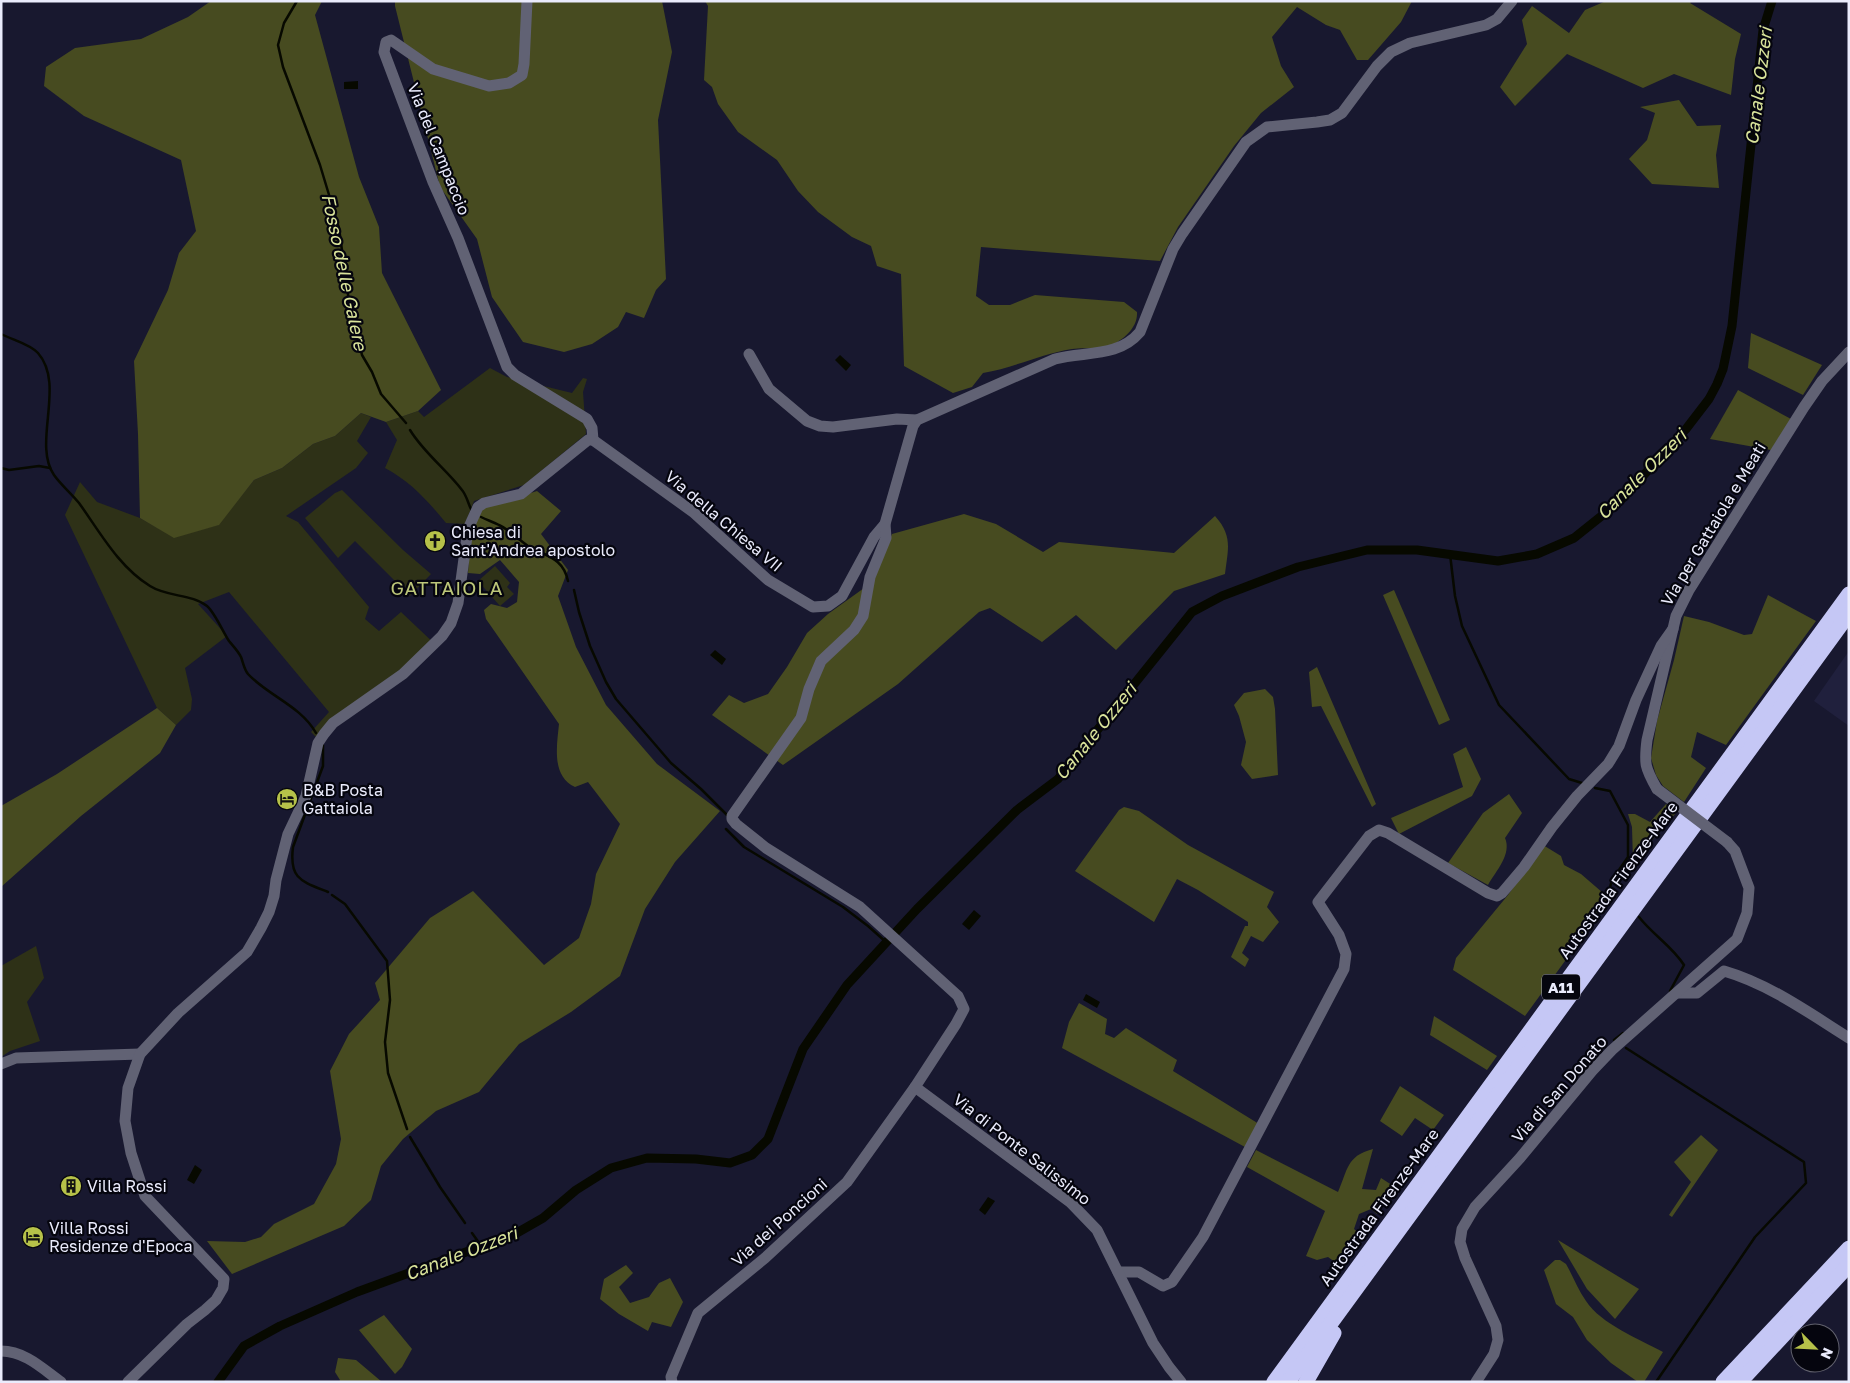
<svg xmlns="http://www.w3.org/2000/svg" width="1850" height="1383" font-family="'Golos Text',sans-serif">
  <style>
    .built { fill: #20203d }
    .green { fill: #2e3117 }
    .forest { fill: #474b20 }
    .water { fill: #070900 }
    .lines { fill: none; stroke-linecap: round; stroke-linejoin: round }
    .stream { stroke: #070900; stroke-width: 2.5 }
    .canal { stroke: #070900; stroke-width: 9 }
    .minor { stroke: #616274; stroke-width: 11 }
    .highway { stroke: #c5c7f5; stroke-width: 15 }
    .minor-bridge { stroke: #616274; stroke-width: 11 }
    .labels { text-anchor: middle; dominant-baseline: central; stroke-width: 4.5; stroke-linejoin: round; paint-order: stroke }
    .shield { fill: #05050e; stroke: #a5a6b5; stroke-width: 1 }
    .shield-label { font-size: 15px; font-weight: bold; fill: #eaebfc }
    .street-label { font-size: 16px; fill: #eaebfc; stroke: #05050e }
    .poi-label { font-size: 16px; fill: #eaebfc; stroke: #05050e; text-anchor: start }
    .water-label { font-size: 18px; font-style: italic; fill: #dae49b; stroke: #05050e }
    .quarter-label { font-size: 19px; letter-spacing: 1px; fill: #bcc679; stroke: #05050e }
  </style>
  <rect width="100%" height="100%" fill="#18182f"/>
  <polygon class="built" points="1849,651 1849,726 1814,701"/>
  <g class="green">
    <path d="M 490,368 L 507,377 L 572,393 L 583,378 L 587,379 L 583,392 L 586,434 L 524,485 L 474,501 L 465,524 L 446,523 C 427,500 411,482 385,468 L 397,440 L 386,422 L 418,411 L 424,417 Z"/>
    <polygon points="361,413 371,417 357,441 368,453 356,468 286,516 298,522 369,607 365,619 379,631 401,612 438,647 333,728 323,744 311,732 329,712 229,592 198,604 227,636 185,668 192,699 191,710 176,725 157,708 65,515 80,482 97,502 140,518 174,537 218,525 254,480 282,468 313,444 335,436"/>
    <polygon points="342,490 403,550 431,574 410,596 355,541 338,558 305,518 335,493"/>
    <polygon points="495,566 510,583 507,587 514,594 500,606 478,581"/>
    <polygon points="36,946 44,978 27,1002 40,1041 10,1051 1,1057 1,966"/>
  </g>
  <g class="forest">
    <polygon points="211,1 322,1 315,15 359,177 379,227 382,273 441,390 418,411 386,422 361,413 335,436 313,444 282,468 254,480 219,525 174,538 140,518 138,434 134,361 168,290 179,253 196,231 181,160 84,116 44,86 46,67 75,48 141,39 188,17"/>
    <polygon points="395,1 662,1 672,52 658,120 666,279 656,290 644,318 626,312 618,327 592,344 564,352 523,342 492,297 477,239 440,187 395,6"/>
    <path d="M 705,1 L 1412,1 L 1401,22 L 1368,60 L 1357,60 L 1340,30 L 1326,25 L 1297,7 L 1272,37 L 1281,66 L 1294,87 L 1261,113 L 1234,146 L 1178,227 L 1160,261 L 981,247 L 976,296 L 989,305 L 1010,305 L 1035,295 L 1124,302 L 1137,312 C 1138,328 1123,340 1110,346 C 1099,350 1083,347 1072,349 C 1041,354 1013,368 983,373 L 972,387 L 953,393 L 904,366 L 901,274 L 877,266 L 871,246 L 852,237 L 818,212 L 798,191 L 777,160 L 738,132 L 718,104 L 712,87 L 704,80 L 708,6 Z"/>
    <polygon points="1606,1 1692,1 1690,3 1741,34 1735,59 1731,95 1674,74 1643,88 1567,54 1515,106 1500,87 1527,44 1522,20 1532,6 1569,33 1585,10"/>
    <polygon points="1679,100 1697,126 1721,125 1716,155 1719,188 1652,184 1629,159 1647,140 1655,113 1640,107"/>
    <polygon points="1751,333 1822,365 1803,395 1748,368"/>
    <polygon points="1738,390 1791,419 1771,450 1710,439"/>
    <path d="M 537,491 L 561,511 L 541,534 L 568,570 L 558,596 L 576,647 L 606,705 L 657,764 L 720,811 L 675,862 L 645,909 L 620,976 L 571,1012 L 519,1044 L 479,1092 L 436,1111 L 403,1139 L 381,1166 L 371,1200 L 344,1226 L 232,1274 L 207,1241 L 245,1242 L 261,1237 L 274,1224 L 314,1204 L 336,1164 L 341,1139 L 330,1071 L 349,1034 L 380,1000 L 375,983 L 430,918 L 473,891 L 544,965 L 579,938 L 591,904 L 596,874 L 620,824 L 588,782 L 575,787 C 551,776 557,745 559,724 L 486,619 L 484,610 L 491,604 L 507,608 L 517,602 L 519,582 L 500,560 L 480,574 L 468,573 L 470,542 L 480,509 Z"/>
    <path d="M 964,514 L 996,524 L 1043,552 L 1059,542 L 1174,553 L 1215,516 C 1233,536 1228,549 1225,574 L 1174,591 L 1116,650 L 1076,615 L 1042,642 L 990,608 L 979,612 L 898,684 L 783,765 L 712,715 L 729,695 L 744,703 L 768,694 L 787,667 L 807,633 L 828,614 L 871,583 L 892,534 Z"/>
    <polygon points="1394,590 1450,720 1439,725 1383,595"/>
    <polygon points="1768,595 1816,621 1726,745 1697,732 1691,757 1706,768 1684,802 1663,786 1656,775 1651,758 1657,721 1674,660 1684,616 1709,622 1744,635 1752,634"/>
    <polygon points="1317,667 1376,804 1372,807 1321,706 1312,707 1309,672"/>
    <polygon points="1265,689 1273,697 1275,709 1278,775 1252,779 1241,765 1246,742 1239,716 1234,705 1244,693"/>
    <polygon points="157,708 176,725 160,753 81,816 1,887 1,806 57,774"/>
    <polygon points="1466,747 1481,779 1472,796 1399,834 1391,818 1463,787 1453,754"/>
    <path d="M 1509,794 L 1522,813 L 1505,838 C 1512,854 1496,871 1488,885 L 1448,863 L 1483,813 Z"/>
    <polygon points="1666,804 1676,813 1633,862 1632,827 1628,814 1635,814 1650,822"/>
    <polygon points="1124,807 1139,811 1188,845 1274,892 1267,907 1279,922 1263,942 1251,936 1242,953 1249,959 1245,967 1231,957 1245,926 1248,926 1248,922 1198,890 1177,879 1154,922 1075,871 1119,810"/>
    <polygon points="1543,845 1561,856 1564,865 1581,874 1610,899 1525,1016 1453,970 1456,958 1508,895"/>
    <polygon points="1079,1003 1107,1019 1105,1034 1114,1038 1126,1028 1177,1060 1173,1071 1259,1124 1245,1147 1062,1048 1069,1022"/>
    <polygon points="1434,1016 1497,1056 1487,1070 1430,1035"/>
    <polygon points="1400,1086 1444,1115 1433,1130 1415,1118 1402,1136 1380,1121"/>
    <polygon points="1701,1135 1718,1150 1672,1217 1669,1215 1691,1182 1674,1162"/>
    <path d="M 1373,1149 L 1362,1189 L 1376,1190 L 1381,1178 L 1398,1189 L 1377,1214 L 1371,1209 L 1359,1214 L 1354,1229 L 1363,1237 L 1342,1267 L 1328,1257 L 1317,1260 L 1306,1256 L 1325,1211 L 1247,1167 L 1256,1150 L 1338,1192 C 1348,1170 1346,1156 1373,1149 Z"/>
    <polygon points="1558,1240 1639,1289 1615,1319 1587,1289"/>
    <path d="M 1555,1260 L 1560,1260 L 1566,1264 C 1573,1276 1578,1290 1586,1301 C 1601,1324 1639,1339 1663,1352 L 1644,1382 L 1638,1382 L 1611,1363 L 1587,1340 L 1573,1317 L 1556,1304 L 1544,1270 Z"/>
    <polygon points="626,1265 633,1273 619,1287 630,1303 649,1297 659,1283 670,1278 683,1302 671,1327 652,1322 648,1331 619,1314 600,1299 604,1279"/>
    <polygon points="384,1315 412,1349 402,1367 395,1374 359,1330"/>
    <polygon points="338,1358 356,1360 382,1382 339,1382 340,1380 335,1372"/>
  </g>
  <g class="water">
    <polygon points="358,81 358,89 344,89 344,82"/>
    <polygon points="840,355 851,365 846,371 835,360"/>
    <polygon points="715,650 726,659 722,665 710,655"/>
    <polygon points="974,910 981,916 969,930 962,924"/>
    <polygon points="1086,994 1100,1002 1097,1008 1083,1000"/>
    <polygon points="195,1165 202,1170 194,1184 187,1180"/>
    <polygon points="988,1197 995,1201 985,1215 979,1210"/>
  </g>
  <g class="lines">
    <g class="stream">
      <polyline points="297,1 284,23 278,45 283,67 320,165 339,228 349,302 362,355 372,372 381,394 406,423"/>
      <path d="M 1,334 C 13,340 30,344 38,353 C 66,385 32,443 54,475 C 61,485 71,493 79,503 C 100,532 118,566 150,586 C 167,597 192,594 207,606 C 215,613 223,632 229,641 C 233,646 238,651 241,657 C 243,662 244,669 248,674 C 267,695 301,706 316,733"/>
      <path d="M 410,430 C 424,453 446,469 462,490 C 467,496 468,504 472,511"/>
      <polyline points="1,468 9,470 39,466 50,468"/>
      <path d="M 481,517 C 487,520 493,522 499,525 C 510,530 518,539 528,546 C 545,556 563,557 568,581"/>
      <polyline points="1450,554 1455,596 1462,626 1499,705 1569,779 1582,783"/>
      <polyline points="574,590 579,612 590,646 606,682 616,699 671,763 701,789 727,815"/>
      <path d="M 323,745 L 323,766 L 293,847 C 289,879 301,881 328,892"/>
      <polyline points="1595,788 1610,791 1628,825 1628,857 1612,880 1609,891 1613,896"/>
      <polyline points="726,829 744,847 843,907 868,926 886,942"/>
      <polyline points="332,895 345,904 387,961 390,1000 385,1042 388,1073 407,1129"/>
      <path d="M 1639,917 C 1653,935 1672,946 1684,965 L 1670,991"/>
      <polyline points="1614,1040 1623,1033"/>
      <polyline points="1626,1048 1804,1162 1806,1183 1755,1237 1656,1382"/>
      <polyline points="410,1137 440,1187 465,1223"/>
      <polyline points="472,1233 482,1247"/>
    </g>
    <polyline class="canal" points="218,1382 244,1346 280,1326 357,1292 515,1234 543,1218 576,1190 611,1168 647,1158 696,1159 730,1163 752,1155 768,1139 803,1049 847,985 917,909 1017,810 1058,779 1192,612 1222,596 1298,567 1367,550 1417,550 1498,561 1537,554 1574,538 1619,502 1686,429 1709,399 1717,384 1723,369 1732,326 1763,30 1772,1"/>
    <g class="minor">
      <polyline points="527,1 524,64 522,75 509,83 489,86 433,69 391,40 386,42 384,52 433,182 458,238 507,367 515,375 587,419 592,428 593,440"/>
      <polyline points="749,354 769,389 807,421 820,426 833,427 897,419 917,420"/>
      <path d="M 1657,789 C 1645,768 1644,764 1647,740 L 1676,616 L 1689,590 L 1804,407 L 1822,381 L 1849,352"/>
      <path d="M 1678,993 L 1697,993 L 1724,971 C 1769,984 1809,1013 1849,1038"/>
      <polyline points="1,1064 16,1058 140,1054"/>
      <polyline points="1118,1272 1139,1272 1163,1286 1172,1282 1203,1237 1344,969 1346,954 1339,935 1318,902 1369,836 1379,830 1388,833 1488,893 1497,896 1502,893 1524,867 1552,827 1577,796 1608,764 1619,746 1636,700 1661,646 1673,629"/>
      <path d="M 1,1351 C 25,1351 43,1369 61,1382"/>
      <polyline points="128,1382 187,1324 205,1310 216,1300 223,1288 224,1279 145,1196 131,1153 125,1121 128,1088 140,1054 178,1013 247,952 261,928 269,912 274,896 276,880 288,834 306,796 318,743 324,734 333,723 346,714 403,674 442,636 451,623 458,603 468,529 478,507 484,503 521,494 588,440 593,440 693,512 768,580 813,607 828,606 842,596 874,537 885,524"/>
      <polyline points="672,1382 671,1377 698,1313 765,1258 847,1182 915,1087"/>
      <path d="M 1181,1382 L 1169,1367 L 1153,1343 L 1097,1230 L 1070,1202 L 915,1087 L 956,1024 L 964,1009 L 958,996 L 860,907 L 766,848 L 736,824 L 732,819 L 732,816 L 801,718 L 809,689 L 821,661 L 854,630 L 863,616 L 870,577 L 886,538 L 885,524 L 913,426 L 917,420 L 1055,359 C 1085,351 1118,358 1140,332 L 1173,249 L 1182,234 L 1246,142 L 1267,127 L 1317,122 L 1330,120 L 1342,113 L 1377,66 L 1391,52 L 1410,43 L 1486,25 L 1497,19 L 1512,1"/>
      <polyline points="1476,1382 1494,1354 1498,1340 1496,1326 1465,1258 1460,1242 1462,1229 1475,1207 1520,1158 1592,1071 1612,1050 1737,939 1747,913 1749,888 1735,851 1727,842"/>
    </g>
    <g class="highway">
      <polyline points="1274,1382 1849,594"/>
      <polyline points="1288,1382 1849,614"/>
      <polyline points="1306,1382 1334,1333"/>
      <polyline points="1723,1382 1849,1248"/>
      <polyline points="1740,1382 1849,1265"/>
    </g>
    <polyline class="minor-bridge" points="1657,789 1727,842"/>
  </g>
  <defs>
    <g id="church-disc" transform="scale(1.125)"><circle r="9.5" fill="#b6c149" stroke="#05050e"/><path d="M-1.2-6h2.4v3.5h3.3v2.4h-3.3V6h-2.4V-.1h-3.3v-2.4h3.3Z" fill="#111"/></g>
    <g id="hotel-disc" transform="scale(1.125)"><circle r="9.5" fill="#b6c149" stroke="#05050e"/><path d="M-6-4.5h1.5V1H6V5H4.5V3h-9V5H-6ZM-4 0a1.8 1.8 0 1 1 3.6 0ZM.5 0V-2.5h3Q6-2.5 6 0Z" fill="#111"/></g>
    <g id="building-disc" transform="scale(1.125)"><circle r="9.5" fill="#b6c149" stroke="#05050e"/><path d="M-4-6H4V6H1V3H-1V6H-4ZM-2.5-4.3h1.7v1.8h-1.7ZM.8-4.3h1.7v1.8H.8ZM-2.5-1h1.7V.8h-1.7ZM.8-1h1.7V.8H.8Z" fill="#111"/></g>
  </defs>
  <g fill-rule="evenodd">
    <use href="#church-disc" x="435" y="541"/>
    <use href="#hotel-disc" x="287" y="799"/>
    <use href="#building-disc" x="71" y="1186"/>
    <use href="#hotel-disc" x="33" y="1237"/>
  </g>
  <g class="labels">
    <rect class="shield" x="1542" y="974.5" width="38" height="25" rx="4"/>
    <g class="shield-label">
      <text x="1561" y="987">A11</text>
    </g>
    <g class="street-label">
      <text transform="translate(439 149) rotate(68)">Via del Campaccio</text>
      <text transform="translate(724 521) rotate(40)">Via della Chiesa VII</text>
      <text transform="translate(1713 524) rotate(-59)">Via per Gattaiola e Meati</text>
      <text transform="translate(1618 880) rotate(-54)">Autostrada Firenze-Mare</text>
      <text transform="translate(1559 1089) rotate(-49)">Via di San Donato</text>
      <text transform="translate(1022 1149) rotate(38)">Via di Ponte Salissimo</text>
      <text transform="translate(1379 1207) rotate(-54)">Autostrada Firenze-Mare</text>
      <text transform="translate(779 1222) rotate(-42)">Via dei Poncioni</text>
    </g>
    <g class="poi-label">
      <text x="451" y="532">Chiesa di<tspan x="451" dy="18">Sant'Andrea apostolo</tspan></text>
      <text x="303" y="790">B&amp;B Posta<tspan x="303" dy="18">Gattaiola</tspan></text>
      <text x="87" y="1186">Villa Rossi</text>
      <text x="49" y="1228">Villa Rossi<tspan x="49" dy="18">Residenze d'Epoca</tspan></text>
    </g>
    <g class="water-label">
      <text transform="translate(1758 86) rotate(-83)">Canale Ozzeri</text>
      <text transform="translate(345 272) rotate(78)">Fosso delle Galere</text>
      <text transform="translate(1641 474) rotate(-45)">Canale Ozzeri</text>
      <text transform="translate(1095 731) rotate(-51)">Canale Ozzeri</text>
      <text transform="translate(461 1253) rotate(-21)">Canale Ozzeri</text>
    </g>
    <g class="quarter-label">
      <text x="447" y="587">GATTAIOLA</text>
    </g>
  </g>
  <rect width="1850" height="1383" fill="none" stroke="#eaebfc" stroke-width="5"/>
  <g transform="translate(1815 1348) rotate(114)"><circle r="24" fill="#05050e" stroke="#61616d"/>
  <path d="M0-4L9 19L0 12L-9 19Z" fill="#b6c149"/>
  <text y="-8" font-size="14" font-weight="bold" text-anchor="middle" fill="#eaebfc">N</text>
  </g>
</svg>
